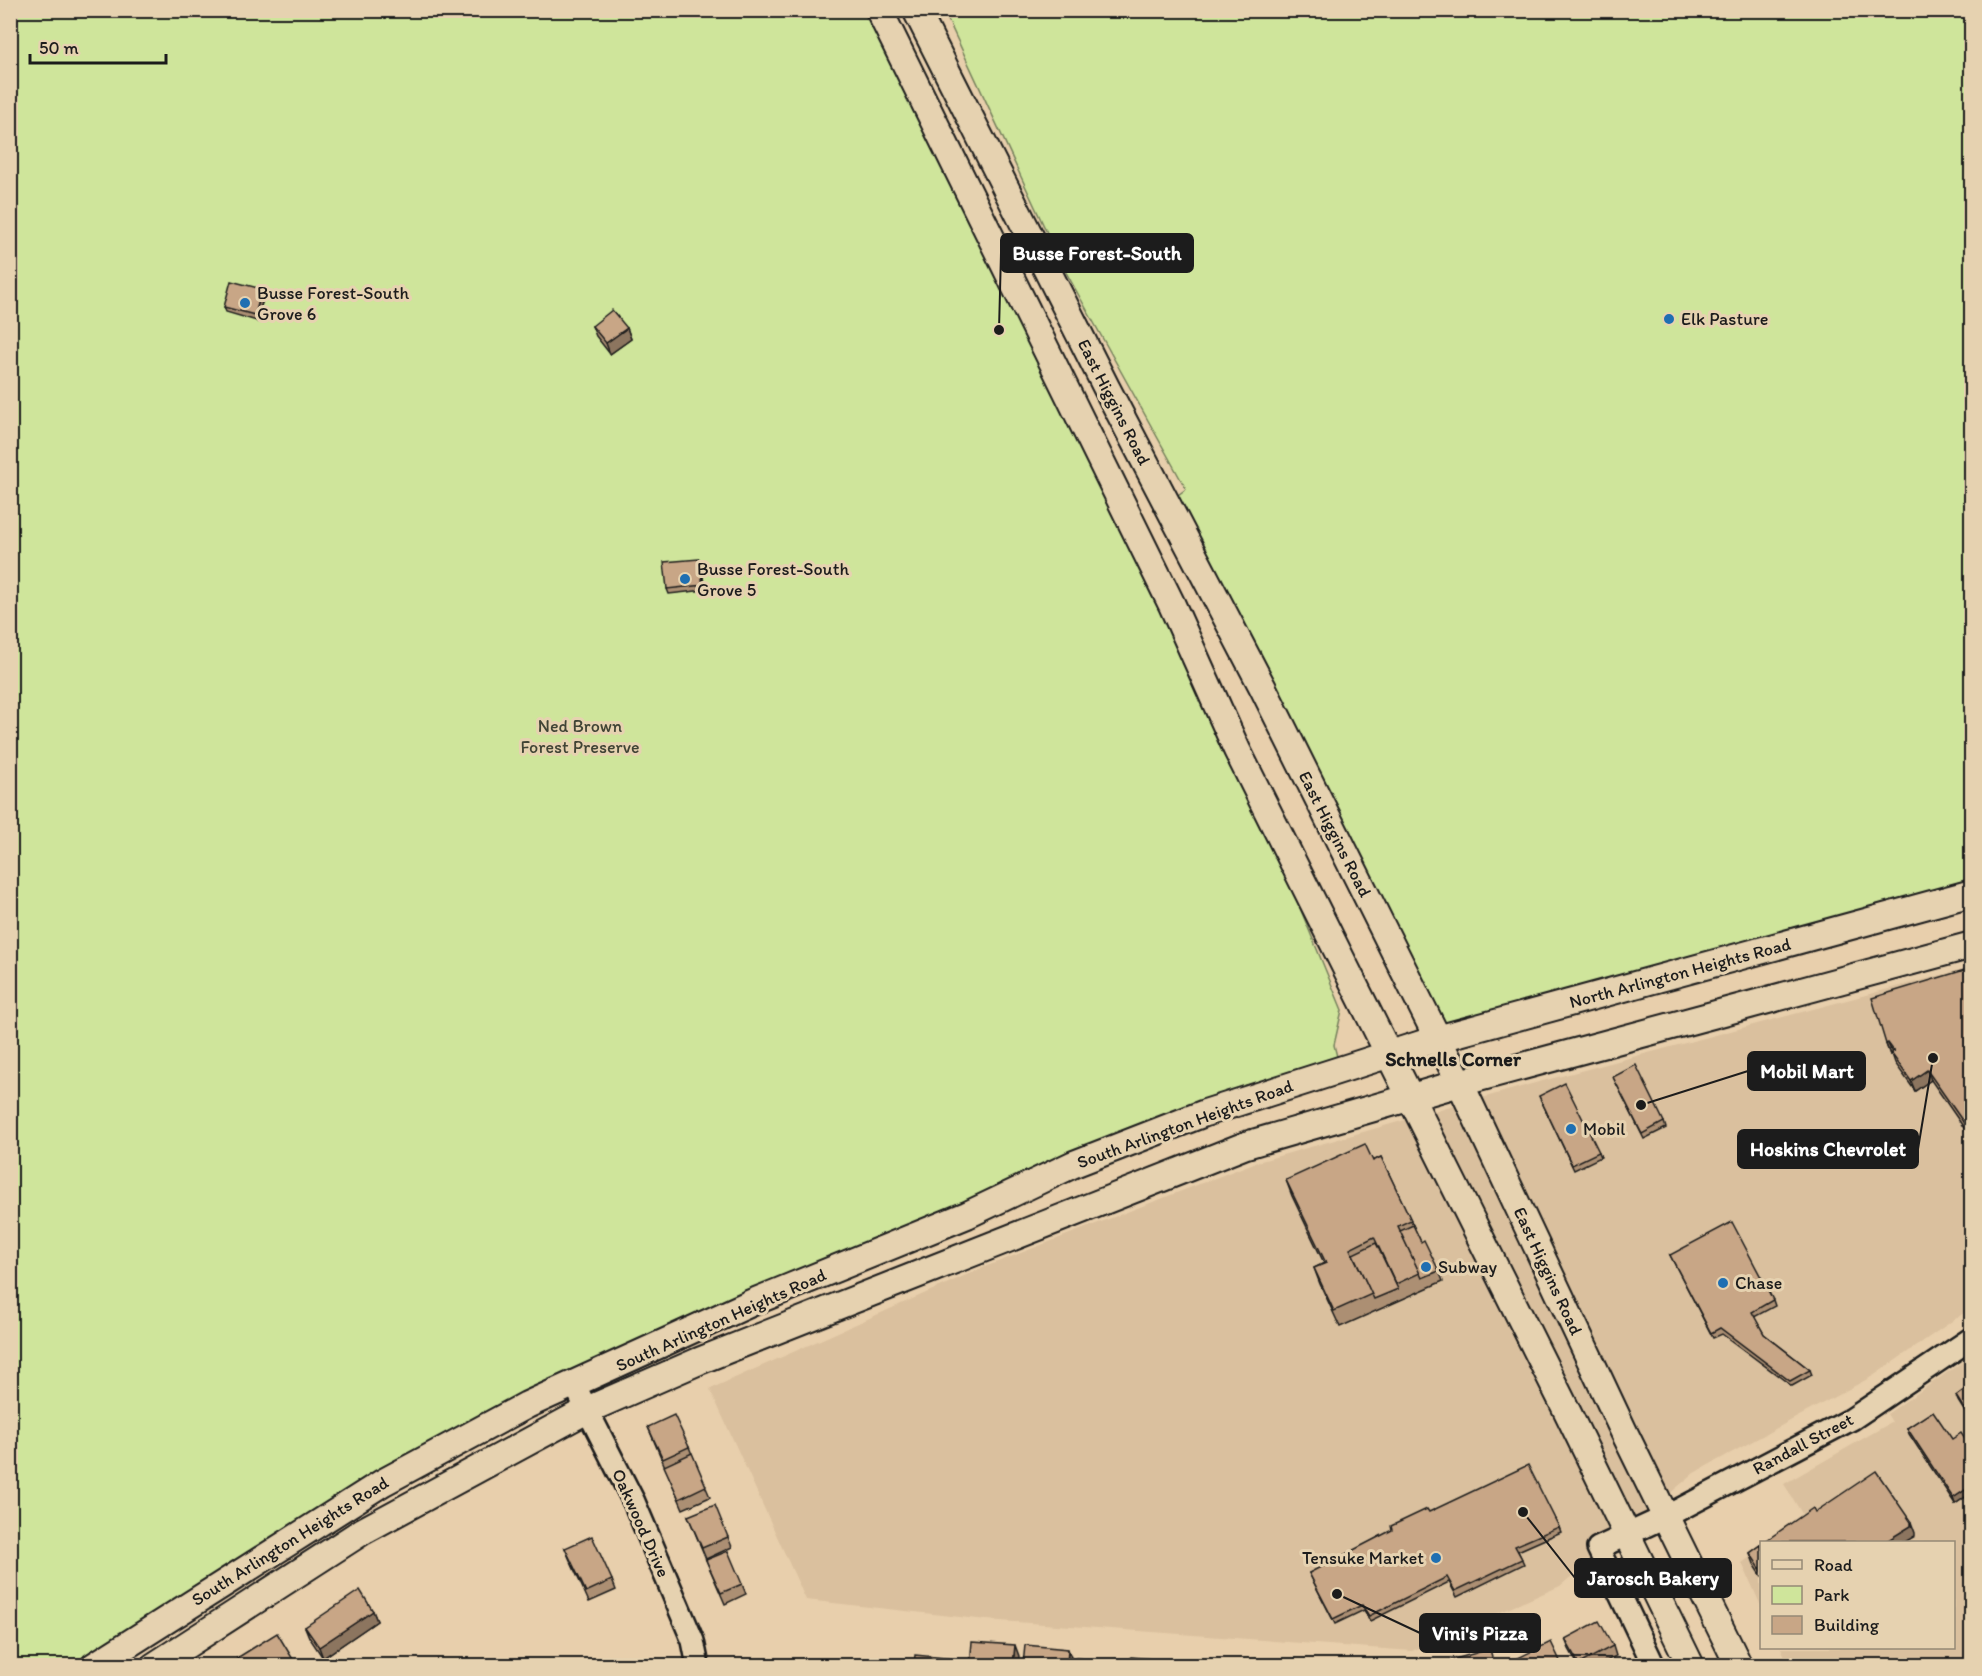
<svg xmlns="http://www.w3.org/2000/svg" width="1982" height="1676" font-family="Itim,sans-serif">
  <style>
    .built { fill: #dac09e }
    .green { fill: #cfe59b; stroke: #76805c; stroke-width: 1.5 }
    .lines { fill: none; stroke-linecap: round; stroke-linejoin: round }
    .minor-casing { stroke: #1c1c1c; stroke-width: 26 }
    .major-casing { stroke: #1c1c1c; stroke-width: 30 }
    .minor { stroke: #e6d2b0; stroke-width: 21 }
    .major { stroke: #e6d2b0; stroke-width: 26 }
    .wall { fill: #ac8f73; stroke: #1c1c1c; stroke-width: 1.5 }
    .shaded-wall { fill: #8c745e; stroke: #1c1c1c; stroke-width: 1.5 }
    .building { fill: #c8a686; stroke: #1c1c1c; stroke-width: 1.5 }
    .poi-dot { fill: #1f6fb2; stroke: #e6d2b0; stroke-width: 2 }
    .labels { text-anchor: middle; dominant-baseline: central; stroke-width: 6; stroke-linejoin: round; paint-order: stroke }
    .poi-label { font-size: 18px; fill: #1c1c1c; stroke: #e6d2b0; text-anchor: start }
    .street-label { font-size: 18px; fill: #1c1c1c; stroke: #e6d2b0 }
    .park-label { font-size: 18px; fill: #404435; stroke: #e6d2b0 }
    .neighbourhood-label { font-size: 20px; font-weight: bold; fill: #1c1c1c; stroke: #e6d2b0 }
    .leader { fill: none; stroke: #1c1c1c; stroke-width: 2 }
    .callout-dot { fill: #1c1c1c; stroke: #e6d2b0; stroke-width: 2 }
    .callout { fill: #1c1c1c; stroke: #1c1c1c; stroke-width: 2 }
    .callout-label { font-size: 20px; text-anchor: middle; font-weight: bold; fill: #fff }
  </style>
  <rect width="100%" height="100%" fill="#e8cfac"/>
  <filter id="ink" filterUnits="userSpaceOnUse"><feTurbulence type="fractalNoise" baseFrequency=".0167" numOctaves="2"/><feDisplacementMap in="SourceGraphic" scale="12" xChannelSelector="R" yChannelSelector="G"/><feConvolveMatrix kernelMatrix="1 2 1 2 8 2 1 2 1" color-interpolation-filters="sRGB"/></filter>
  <g filter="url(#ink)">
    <g class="built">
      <polygon points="1971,967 1971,1308 1873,1376 1694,1473 1560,1586 1412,1651 987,1620 806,1600 710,1389 982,1268 1254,1163 1535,1083"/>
      <polygon points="1971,1356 1971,1665 1789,1665 1781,1648 1954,1648 1954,1542 1770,1542 1804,1517 1784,1484 1892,1422 1887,1414"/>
      <polygon points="1761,1549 1761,1606 1742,1563"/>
    </g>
    <g class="green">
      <polygon points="10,11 878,11 1208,685 1342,1010 1334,1045 1340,1068 1289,1083 527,1405 93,1665 11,1665"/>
      <polygon points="944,11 1971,11 1971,888 1437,1039 1167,503 1186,489 1062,265"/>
    </g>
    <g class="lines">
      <g class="minor-casing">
        <g id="minor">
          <polyline points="574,1384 634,1502 693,1641 698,1666"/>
          <polyline points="1654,1666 1598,1548 1665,1517 1852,1419 1972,1338"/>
        </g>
      </g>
      <g class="major-casing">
        <g id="major">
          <polyline points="879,10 1172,605 1237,750 1564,1405 1691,1666"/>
          <polyline points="916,10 1106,387 1263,688 1460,1083 1624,1432 1739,1666"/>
          <polyline points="94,1666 382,1483 527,1405 751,1303 967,1215 1074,1164 1205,1113 1437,1039 1972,893"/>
          <polyline points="154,1666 363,1531 587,1410 699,1361 881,1289 1246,1145 1460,1083 1972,945"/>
        </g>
      </g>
      <use href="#minor" class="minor"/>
      <use href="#major" class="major"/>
    </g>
    <g class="wall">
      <polygon points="264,295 257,321 226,312 224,307"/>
      <polygon points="592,326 627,328 631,339 610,354 596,336"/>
      <polygon points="699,559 701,564 705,590 669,594 667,589"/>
      <polygon points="1971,968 1971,1138 1931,1080 1915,1091 1895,1063 1892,1054 1890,1055 1886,1044"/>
      <polygon points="1613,1077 1664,1122 1666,1128 1644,1139"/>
      <polygon points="1539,1096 1599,1152 1601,1157 1574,1170"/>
      <polygon points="1381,1157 1421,1242 1439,1271 1443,1281 1340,1327 1320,1284 1314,1268 1324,1263 1292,1196 1286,1180 1373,1161"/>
      <polygon points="1670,1255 1773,1300 1775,1306 1754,1317 1764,1334 1810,1370 1812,1375 1792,1386 1722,1334 1713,1338"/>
      <polygon points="1971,1385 1971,1422 1958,1401 1956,1396"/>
      <polygon points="648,1427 689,1447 710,1497 683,1509"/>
      <polygon points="1907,1428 1952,1439 1971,1448 1971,1493 1955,1504 1909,1434"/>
      <polygon points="1429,1512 1559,1527 1561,1532 1518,1551 1524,1564 1457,1597 1449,1582 1370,1621 1364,1610 1335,1624 1309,1573"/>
      <polygon points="688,1516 728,1537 732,1547 706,1559"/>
      <polygon points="1761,1545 1761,1575 1754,1564 1750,1553"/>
      <polygon points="565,1548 612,1580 616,1590 589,1602 569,1558"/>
      <polygon points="706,1560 742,1584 746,1594 725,1604"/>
      <polygon points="373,1611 377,1621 323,1658 309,1637 305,1627"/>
      <polygon points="1565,1639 1613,1646 1616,1656 1599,1665 1578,1665 1569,1649"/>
      <polygon points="237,1658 294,1661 296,1665 240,1665"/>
    </g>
    <g class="shaded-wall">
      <polygon points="262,289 264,295 257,321 255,315"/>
      <polygon points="627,328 631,339 610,354 606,343"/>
      <polygon points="699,559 701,564 705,590 703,585"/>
      <polygon points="1888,1043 1892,1053 1890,1055 1886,1044"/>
      <polygon points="1927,1070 1931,1080 1915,1091 1911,1081"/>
      <polygon points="1971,1486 1971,1493 1955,1504 1953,1498"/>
      <polygon points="1911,1522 1915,1533 1915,1536 1905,1542 1885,1542"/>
      <polygon points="373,1611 377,1621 323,1658 319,1647"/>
      <polygon points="1015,1645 1019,1656 1018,1665 1013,1665"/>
      <polygon points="1068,1649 1072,1660 1071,1665 1067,1665"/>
    </g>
    <g class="building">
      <polygon points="231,281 262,289 255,315 224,307"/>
      <polygon points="612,310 627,328 606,343 592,326"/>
      <polygon points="699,559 703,585 667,589 664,562"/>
      <polygon points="1971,968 1971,1133 1927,1070 1911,1081 1891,1053 1894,1051 1888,1043 1886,1044 1872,998"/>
      <polygon points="1636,1065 1664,1122 1642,1134 1613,1077"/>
      <polygon points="1565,1083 1599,1152 1572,1165 1539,1096"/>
      <polygon points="1365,1144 1373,1161 1381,1157 1411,1220 1398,1226 1420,1273 1396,1284 1374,1237 1350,1249 1372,1294 1334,1311 1314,1268 1326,1263 1286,1180"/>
      <polygon points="1732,1222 1773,1300 1752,1312 1764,1334 1810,1370 1790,1381 1720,1328 1711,1333 1670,1255"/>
      <polygon points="1413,1225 1421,1242 1424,1240 1439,1271 1422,1278 1400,1231"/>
      <polygon points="1376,1243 1398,1289 1374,1299 1353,1254"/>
      <polygon points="1971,1385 1971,1420 1956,1396"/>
      <polygon points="1933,1411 1952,1439 1961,1433 1971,1448 1971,1486 1953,1498 1907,1428"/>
      <polygon points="674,1415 689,1447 663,1459 648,1427"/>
      <polygon points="692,1453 706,1486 679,1499 664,1466"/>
      <polygon points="1528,1465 1559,1527 1515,1546 1522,1559 1455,1591 1447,1577 1369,1616 1362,1605 1333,1619 1309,1573 1392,1530 1391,1526 1427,1509 1429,1512"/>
      <polygon points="1876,1471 1911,1522 1911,1526 1885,1542 1764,1542 1813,1508 1815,1512"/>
      <polygon points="715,1505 728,1537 702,1548 688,1516"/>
      <polygon points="592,1536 612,1580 586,1592 565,1548"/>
      <polygon points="1761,1545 1761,1570 1750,1553"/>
      <polygon points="728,1551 742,1584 721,1593 706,1560"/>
      <polygon points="360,1590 373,1611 319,1647 305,1627"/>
      <polygon points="1599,1621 1613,1646 1579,1664 1565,1639"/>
      <polygon points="277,1633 294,1661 286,1665 242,1665 237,1658"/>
      <polygon points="972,1642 1015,1645 1013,1665 970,1665"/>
      <polygon points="1551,1642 1562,1665 1517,1665 1514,1660"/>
      <polygon points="1025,1645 1068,1649 1067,1665 1023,1665"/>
      <polygon points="1490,1649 1494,1665 1449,1665 1448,1661"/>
      <polygon points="915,1655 954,1659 953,1665 914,1665"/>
      <polygon points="1131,1657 1174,1661 1173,1665 1130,1665"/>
      <polygon points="1076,1658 1122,1663 1122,1665 1075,1665"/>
      <polygon points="645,1660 647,1665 624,1665"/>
    </g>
  </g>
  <g class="poi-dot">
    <circle cx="245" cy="303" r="6"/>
    <circle cx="1669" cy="319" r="6"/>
    <circle cx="685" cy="579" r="6"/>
    <circle cx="1571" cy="1129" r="6"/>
    <circle cx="1426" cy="1267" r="6"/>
    <circle cx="1723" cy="1283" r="6"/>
    <circle cx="1436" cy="1558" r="6"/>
  </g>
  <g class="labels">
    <g class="poi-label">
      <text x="257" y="293">Busse Forest-South<tspan x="257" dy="21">Grove 6</tspan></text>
      <text x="1681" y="319">Elk Pasture</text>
      <text x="697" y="569">Busse Forest-South<tspan x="697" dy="21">Grove 5</tspan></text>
      <text x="1583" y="1129">Mobil</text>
      <text x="1438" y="1267">Subway</text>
      <text x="1735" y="1283">Chase</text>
      <text x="1424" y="1558" text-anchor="end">Tensuke Market</text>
    </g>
    <g class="street-label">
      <text transform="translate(1114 402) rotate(63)">East Higgins Road</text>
      <text transform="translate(1335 834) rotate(63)">East Higgins Road</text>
      <text transform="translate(1680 973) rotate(-15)">North Arlington Heights Road</text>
      <text transform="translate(1185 1124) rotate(-20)">South Arlington Heights Road</text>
      <text transform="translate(1548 1271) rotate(65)">East Higgins Road</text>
      <text transform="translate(721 1320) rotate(-24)">South Arlington Heights Road</text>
      <text transform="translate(1803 1444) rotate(-28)">Randall Street</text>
      <text transform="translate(641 1523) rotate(66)">Oakwood Drive</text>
      <text transform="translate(290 1541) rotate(-32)">South Arlington Heights Road</text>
    </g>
    <g class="park-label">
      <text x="580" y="726">Ned Brown<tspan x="580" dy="21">Forest Preserve</tspan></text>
    </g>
    <g class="neighbourhood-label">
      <text x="1453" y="1059">Schnells Corner</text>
    </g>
  </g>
  <path class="leader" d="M999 330L1001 253M1641 1105L1748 1071M1933 1058L1918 1149M1523 1512L1575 1578M1337 1594L1420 1633"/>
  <g class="callout-dot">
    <circle cx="999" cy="330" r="6"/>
    <circle cx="1641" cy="1105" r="6"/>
    <circle cx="1933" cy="1058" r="6"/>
    <circle cx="1523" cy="1512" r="6"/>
    <circle cx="1337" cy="1594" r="6"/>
  </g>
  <g class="callout">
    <rect x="1001" y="234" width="192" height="38" rx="6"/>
    <rect x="1748" y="1052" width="117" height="38" rx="6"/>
    <rect x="1738" y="1130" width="180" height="38" rx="6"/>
    <rect x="1575" y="1559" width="156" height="38" rx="6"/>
    <rect x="1420" y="1614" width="120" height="38" rx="6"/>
  </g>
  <g class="callout-label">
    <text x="1097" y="260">Busse Forest-South</text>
    <text x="1807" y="1078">Mobil Mart</text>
    <text x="1828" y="1156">Hoskins Chevrolet</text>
    <text x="1653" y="1585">Jarosch Bakery</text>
    <text x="1480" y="1640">Vini's Pizza</text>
  </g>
  <rect width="1982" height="1676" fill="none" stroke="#e6d2b0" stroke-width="36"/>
  <rect x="18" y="18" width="1946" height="1640" fill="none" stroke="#1c1c1c" stroke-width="2" filter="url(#ink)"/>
  <rect x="1760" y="1541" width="195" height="108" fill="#e6d2b0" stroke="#958975" stroke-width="1.5"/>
  <rect x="1772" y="1560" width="30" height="9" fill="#e6d2b0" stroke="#958975" stroke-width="1.5"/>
  <text x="1814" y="1571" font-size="18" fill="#1c1c1c">Road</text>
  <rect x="1772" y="1586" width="30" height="18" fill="#cfe59b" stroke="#958975" stroke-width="1.5"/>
  <text x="1814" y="1601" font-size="18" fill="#1c1c1c">Park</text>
  <rect x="1772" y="1616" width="30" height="18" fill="#c8a686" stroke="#958975" stroke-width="1.5"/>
  <text x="1814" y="1631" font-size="18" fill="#1c1c1c">Building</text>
  <path d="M30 54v9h136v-9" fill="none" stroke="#1c1c1c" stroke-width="3"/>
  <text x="39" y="54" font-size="18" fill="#1c1c1c" stroke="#e6d2b0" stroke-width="4.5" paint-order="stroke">50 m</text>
</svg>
